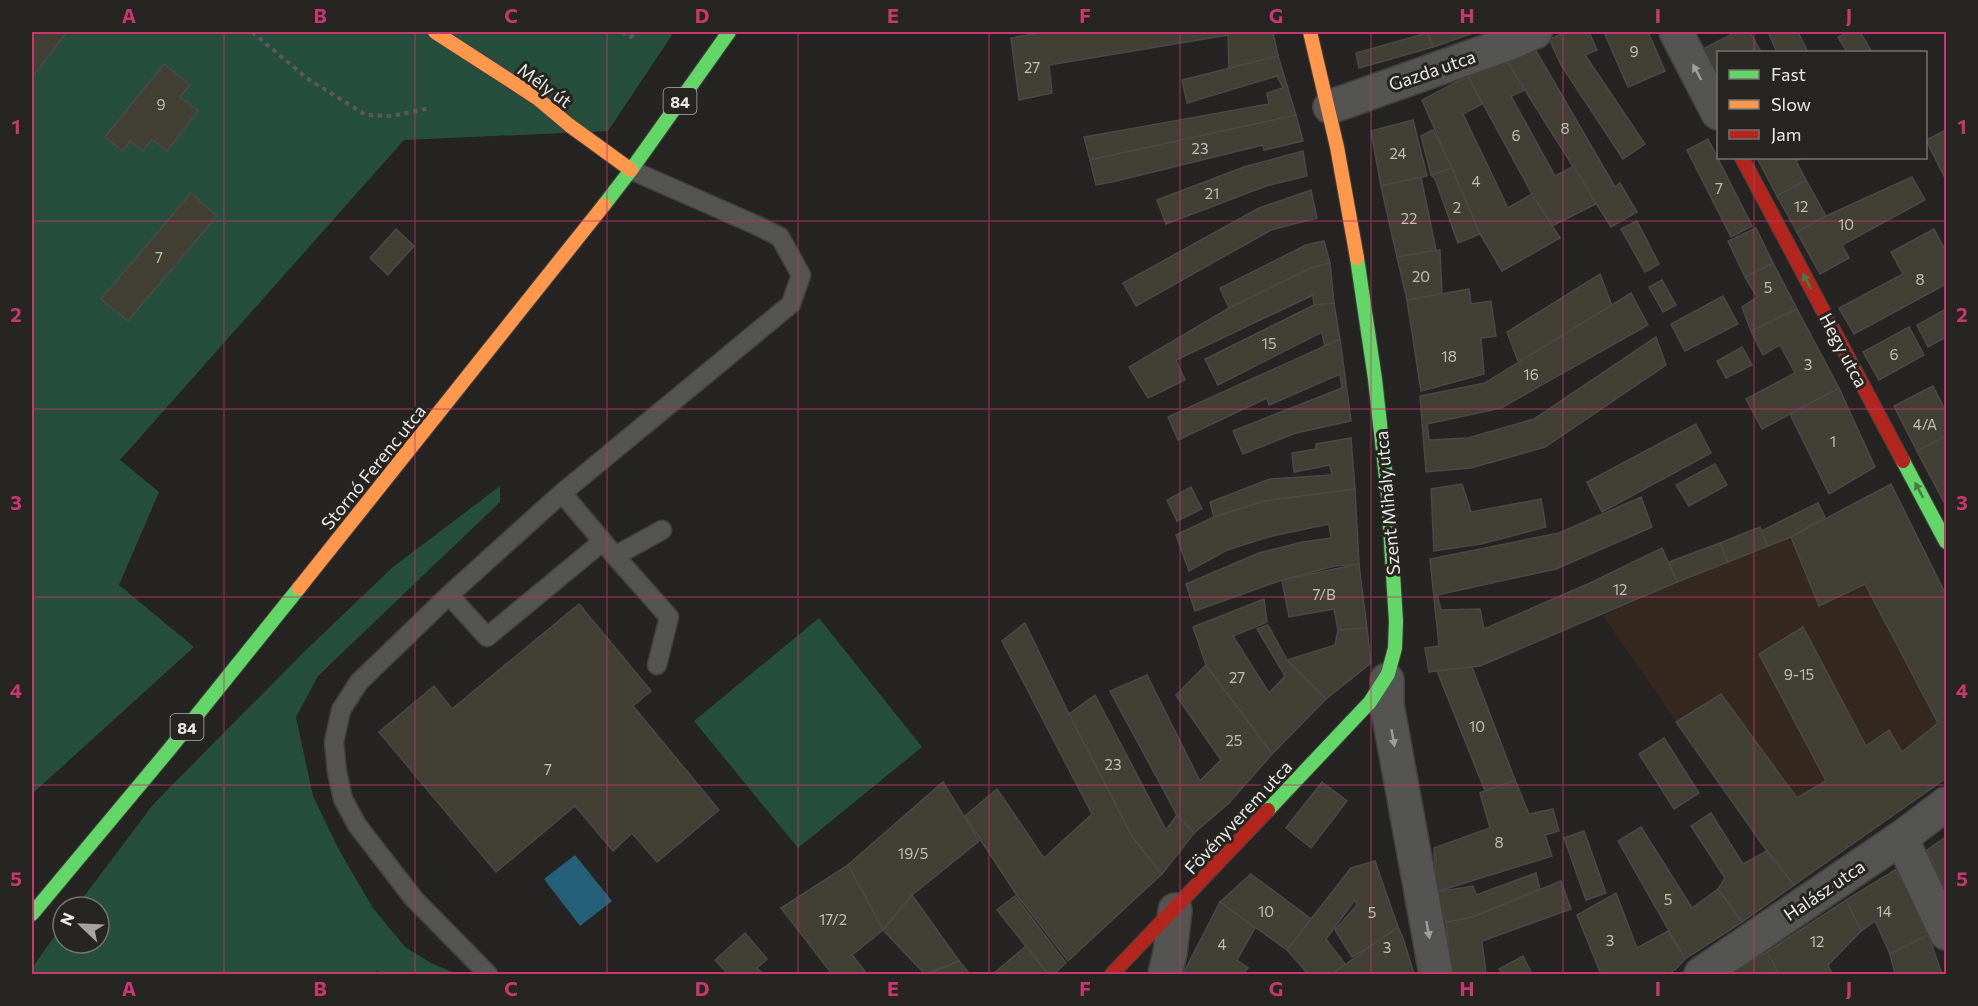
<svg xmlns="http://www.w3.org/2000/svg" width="1978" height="1006" font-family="Commissioner,sans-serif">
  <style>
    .education { fill: #35281e }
    .green { fill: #254e3d }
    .water { fill: #246077 }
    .building { fill: #423f34; stroke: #4a4948; stroke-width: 1.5 }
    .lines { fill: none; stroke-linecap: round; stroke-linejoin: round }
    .lane-casing { stroke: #424140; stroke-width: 21 }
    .street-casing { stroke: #424140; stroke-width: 36 }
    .fast-casing { stroke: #424140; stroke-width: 16 }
    .slow-casing { stroke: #424140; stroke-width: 16 }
    .jam-casing { stroke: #424140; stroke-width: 16 }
    .path { stroke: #5b5a59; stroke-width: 4; stroke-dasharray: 4.5 4.5; stroke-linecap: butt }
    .lane { stroke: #545453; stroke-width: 18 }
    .street { stroke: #545453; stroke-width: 33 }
    .fast { stroke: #63d668; stroke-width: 14 }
    .slow { stroke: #ff974d; stroke-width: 14 }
    .jam { stroke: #b3261e; stroke-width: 14 }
    .oneway { fill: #9e9e9c }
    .oneway2 { fill: #447e45 }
    .grid { fill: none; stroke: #c83770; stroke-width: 1.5; stroke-opacity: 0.55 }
    .labels { text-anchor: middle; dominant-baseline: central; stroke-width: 6; stroke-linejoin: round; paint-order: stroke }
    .number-label { font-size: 15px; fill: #bfbeba }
    .shield { fill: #262522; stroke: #aeaeab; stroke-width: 1.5 }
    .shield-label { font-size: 16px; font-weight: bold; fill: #e9e9e6 }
    .street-label { font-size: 18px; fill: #e9e9e6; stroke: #262522 }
    .neatline { fill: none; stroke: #c83770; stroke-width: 2 }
    .grid-label { font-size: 20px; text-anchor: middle; font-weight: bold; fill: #c83770 }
  </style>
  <rect width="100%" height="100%" fill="#252423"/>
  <polygon class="education" points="1891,484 1946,595 1946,778 1794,885 1767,851 1603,616 1677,582 1791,537"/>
  <g class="green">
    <polygon points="32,32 674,32 608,131 404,140 120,460 159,492 119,585 194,647 32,794"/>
    <polygon points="500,486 500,502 318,676 296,717 313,796 339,850 373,908 405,947 431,963 457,974 381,974 377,971 373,974 32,974 32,968 63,924 63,943 99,943 99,907 76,907 152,806 169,788 306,650 393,567"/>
    <polygon points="819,618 922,747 798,848 694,721"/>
  </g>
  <polygon class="water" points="575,855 612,901 580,926 544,879"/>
  <g class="building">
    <polygon points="32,32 67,32 32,77"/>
    <polygon points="1045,32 1273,32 1278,56 1229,68 1228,35 1049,65 1052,93 1019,100 1011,38"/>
    <polygon points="1427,32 1476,32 1433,47"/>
    <polygon points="1567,32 1589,32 1597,50 1585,55 1645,144 1623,159 1561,65 1549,39"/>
    <polygon points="1604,32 1648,32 1665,71 1628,87"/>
    <polygon points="1736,32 1750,32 1761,52 1718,52 1718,86 1699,51"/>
    <polygon points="1768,32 1798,32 1808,52 1777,52"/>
    <polygon points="1848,32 1860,32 1872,52 1847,52 1838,37"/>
    <polygon points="1427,33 1433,47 1359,68 1356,53"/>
    <polygon points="1535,49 1615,187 1620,183 1637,212 1611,227 1506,60"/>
    <polygon points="1278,56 1296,115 1090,160 1084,137 1269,104 1267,93 1283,88 1277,76 1187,103 1182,80"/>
    <polygon points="1506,60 1525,90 1511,96 1555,176 1574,166 1596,204 1552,226 1532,194 1468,76"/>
    <polygon points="164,64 190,85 180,97 198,111 167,151 152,139 143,151 130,141 123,151 105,137"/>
    <polygon points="1468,76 1482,104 1463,114 1508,208 1532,194 1560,238 1502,271 1480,234 1422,100"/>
    <polygon points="1296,115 1303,141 1264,150 1263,145 1112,182 1096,185 1090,160"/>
    <polygon points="1413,120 1427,176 1381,186 1371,131"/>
    <polygon points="1433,130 1452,168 1431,175 1421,136"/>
    <polygon points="1946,130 1946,174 1944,176 1926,140"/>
    <polygon points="1708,139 1752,226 1731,237 1687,150"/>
    <polygon points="1303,151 1307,176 1266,186 1166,224 1157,200 1244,167"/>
    <polygon points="1757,158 1802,158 1796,161 1806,180 1777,196"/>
    <polygon points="1452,168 1480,234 1458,243 1435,179 1431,175"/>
    <polygon points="1421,177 1436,250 1397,257 1381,186"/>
    <polygon points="1912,177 1925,200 1842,245 1849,258 1820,274 1797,232 1826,216"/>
    <polygon points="1806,180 1826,216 1797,232 1777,196"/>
    <polygon points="1311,190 1317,218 1271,230 1136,306 1123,283 1259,208"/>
    <polygon points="191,193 217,216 128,321 101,299"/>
    <polygon points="1637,221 1659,264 1645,272 1621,229"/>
    <polygon points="1756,228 1773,263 1745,277 1728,241"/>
    <polygon points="396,229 414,246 388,275 370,258"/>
    <polygon points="1934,229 1946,252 1946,284 1854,334 1839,308 1903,274 1891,252"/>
    <polygon points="1324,241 1330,263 1311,268 1229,308 1220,288 1306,245"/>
    <polygon points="1440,250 1442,295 1407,300 1397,257"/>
    <polygon points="1330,263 1334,303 1314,305 1313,295 1176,360 1185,380 1148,398 1129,367 1229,308 1311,268"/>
    <polygon points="1773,263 1797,309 1751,331 1742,307 1757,297 1745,277"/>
    <polygon points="1600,274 1612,306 1519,364 1507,332"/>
    <polygon points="1662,280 1676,305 1663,312 1649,287"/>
    <polygon points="1469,289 1471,304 1491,301 1496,336 1481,338 1484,374 1421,391 1407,300"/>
    <polygon points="1631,293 1648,325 1501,408 1427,424 1429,440 1468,438 1534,419 1656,337 1666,365 1545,447 1471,468 1426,472 1420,396 1485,383"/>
    <polygon points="1723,296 1738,324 1685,351 1671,324"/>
    <polygon points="1334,303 1340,339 1325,347 1322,332 1218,385 1205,359 1314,305"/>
    <polygon points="1797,309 1839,388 1762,429 1746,399 1795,373 1780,345 1763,355 1751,331"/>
    <polygon points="1946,309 1946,337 1928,347 1917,325"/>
    <polygon points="1909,327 1924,355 1879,380 1863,352"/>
    <polygon points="1340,339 1351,421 1296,433 1243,454 1233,431 1342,388 1340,374 1269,405 1267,398 1178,440 1168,417"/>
    <polygon points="1742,347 1752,365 1726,378 1717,361"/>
    <polygon points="1933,386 1946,412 1946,436 1917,451 1894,406"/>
    <polygon points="1839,388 1875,467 1829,494 1790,414"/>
    <polygon points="1696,424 1711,453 1602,512 1587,482"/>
    <polygon points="1946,436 1946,506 1917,451"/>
    <polygon points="1351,438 1355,489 1264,501 1214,517 1210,502 1270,479 1332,475 1330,465 1294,472 1292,453 1316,449 1316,444"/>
    <polygon points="1715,464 1727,485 1689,506 1676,485"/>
    <polygon points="1462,484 1471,512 1541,499 1546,527 1481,544 1434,551 1431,489"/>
    <polygon points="1891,484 1946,595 1946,778 1794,885 1767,851 1676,722 1721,694 1797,798 1826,781 1759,654 1803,627 1866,746 1889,730 1902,752 1938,723 1865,584 1819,606 1791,537"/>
    <polygon points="1191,487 1202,509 1177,521 1167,500"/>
    <polygon points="1355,489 1359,564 1335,566 1282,580 1195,611 1186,584 1259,553 1303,542 1331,538 1329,524 1268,537 1227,550 1189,571 1176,535 1214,517 1264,501"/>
    <polygon points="1641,497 1652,527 1556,569 1437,595 1441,610 1480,609 1484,629 1590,583 1662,548 1677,582 1480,666 1429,672 1425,648 1439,646 1430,559 1559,533"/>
    <polygon points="1818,503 1825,517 1791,537 1768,546 1761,531"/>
    <polygon points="1760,527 1768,546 1728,562 1720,543"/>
    <polygon points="1720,543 1728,562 1677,582 1669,562"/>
    <polygon points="1359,564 1367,628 1338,630 1334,609 1289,617 1282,580"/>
    <polygon points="1264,599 1267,622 1233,636 1269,693 1285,676 1257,629 1268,625 1287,660 1326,699 1272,754 1206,665 1193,627"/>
    <polygon points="579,604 651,691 633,706 719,810 657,862 632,833 613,851 575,806 496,872 379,732 434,686 452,709"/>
    <polygon points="1025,623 1069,714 1133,838 1162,874 1068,961 1016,894 965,816 997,789 1044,858 1092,814 1002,641"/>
    <polygon points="1367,628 1371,663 1326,699 1287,660 1335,645 1338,630"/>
    <polygon points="1206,665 1272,754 1229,803 1194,833 1177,815 1110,691 1147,675 1200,781 1221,760 1176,695"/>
    <polygon points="1472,667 1515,780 1485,791 1437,671"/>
    <polygon points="1095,695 1166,830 1177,815 1194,833 1162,874 1133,838 1069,714"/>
    <polygon points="1664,738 1699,793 1674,809 1639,754"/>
    <polygon points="1515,780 1529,814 1553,809 1559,831 1545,835 1552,856 1436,892 1434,848 1490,828 1480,793"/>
    <polygon points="943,782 979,841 912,895 883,930 848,865"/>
    <polygon points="1322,782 1347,801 1311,848 1286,828"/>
    <polygon points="1711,813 1743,864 1767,851 1794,885 1742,922 1718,889 1725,878 1691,826"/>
    <polygon points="1641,827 1692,908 1718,889 1742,922 1685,959 1618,841"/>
    <polygon points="1584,831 1606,893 1586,900 1564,838"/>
    <polygon points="1946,837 1946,885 1943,887 1927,850"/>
    <polygon points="1375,861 1398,927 1377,942 1352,957 1335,930 1357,905 1355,900 1326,939 1345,964 1332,974 1308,974 1287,950 1351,868"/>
    <polygon points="848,865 883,930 852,955 867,974 832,974 781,908"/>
    <polygon points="1895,870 1909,892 1928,935 1890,954 1875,921 1861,931 1846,900"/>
    <polygon points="1536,873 1540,889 1473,917 1446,922 1436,892 1473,886 1476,895"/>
    <polygon points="1251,874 1311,919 1287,950 1220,902"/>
    <polygon points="1561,881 1571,909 1482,941 1486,974 1452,974 1446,922 1473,917"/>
    <polygon points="1616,893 1637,948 1668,931 1685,959 1676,969 1668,974 1601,974 1577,915"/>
    <polygon points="912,895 959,961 925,974 883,930"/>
    <polygon points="1015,896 1066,963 1054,974 1048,974 997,910"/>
    <polygon points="1846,900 1861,931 1828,965 1832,974 1779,974 1767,952"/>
    <polygon points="1220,902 1255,928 1237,960 1248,968 1243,974 1183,974"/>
    <polygon points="1398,927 1403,938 1414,974 1332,974"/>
    <polygon points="745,933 767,959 757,968 763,974 728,974 715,960"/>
    <polygon points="1928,935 1942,974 1895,974 1890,954"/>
    <polygon points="1026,946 1048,974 993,974"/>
    <polygon points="1767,952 1779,974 1729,974"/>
    <polygon points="1523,956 1532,974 1502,974 1499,969"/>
    <polygon points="959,961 970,974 929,974"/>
  </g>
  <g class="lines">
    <g class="lane-casing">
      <g id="lane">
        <polyline points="562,493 615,556 662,530"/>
        <polyline points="615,556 669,617 657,665"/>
        <polyline points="449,595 487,637 602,542"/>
        <polyline points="488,974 414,899 357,825 343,799 337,772 334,742 341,710 359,682 449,595 562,493 791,304 801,275 780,237 756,225 631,170"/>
      </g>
    </g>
    <g class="street-casing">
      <g id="street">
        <polyline points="1676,32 1718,113"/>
        <polyline points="1330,107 1510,43 1535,32"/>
        <polyline points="1387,680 1387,705 1436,974"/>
        <polyline points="1901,838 1946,933"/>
        <polyline points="1165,974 1170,953 1175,910"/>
        <polyline points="1701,974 1901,838 1946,804"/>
      </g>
    </g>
    <g class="fast-casing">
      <g id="fast">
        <polyline points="604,205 631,170 729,32"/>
        <polyline points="1903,461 1946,542"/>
        <polyline points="1268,810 1370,702 1388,674 1395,648 1396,621 1388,496 1375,379 1357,258"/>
        <polyline points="32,914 168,751 299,588"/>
      </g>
    </g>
    <g class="slow-casing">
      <g id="slow">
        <polyline points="435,32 537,98 569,125 631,170"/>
        <polyline points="1310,32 1337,147 1357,258"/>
        <polyline points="299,588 604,205"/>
      </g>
    </g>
    <g class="jam-casing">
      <g id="jam">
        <polyline points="1742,158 1903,461"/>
        <polyline points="1112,974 1268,810"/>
      </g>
    </g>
    <g class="path">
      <polyline points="252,32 308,79 366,115 391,116 431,108"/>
      <polyline points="622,32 631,37 635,32"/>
    </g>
    <use href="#lane" class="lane"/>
    <use href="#street" class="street"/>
    <use href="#fast" class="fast"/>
    <use href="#slow" class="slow"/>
    <use href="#jam" class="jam"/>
  </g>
  <defs><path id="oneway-solid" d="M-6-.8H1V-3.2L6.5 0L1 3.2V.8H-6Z" transform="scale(1.5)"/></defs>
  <g class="oneway">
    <use href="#oneway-solid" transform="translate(1697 72) rotate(-118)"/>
    <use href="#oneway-solid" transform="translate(1393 738) rotate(80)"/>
    <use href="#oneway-solid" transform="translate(1428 930) rotate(80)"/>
  </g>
  <g class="oneway2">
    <use href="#oneway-solid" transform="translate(1807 281) rotate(-118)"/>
    <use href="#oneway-solid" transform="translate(1919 490) rotate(-118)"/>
  </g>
  <path class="grid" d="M 224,32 L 224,974M 415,32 L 415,974M 607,32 L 607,974M 798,32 L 798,974M 989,32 L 989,974M 1180,32 L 1180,974M 1371,32 L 1371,974M 1563,32 L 1563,974M 1754,32 L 1754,52M 1754,158 L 1754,974M 32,221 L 1946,221M 32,409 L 1946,409M 32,597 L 1946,597M 32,785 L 1946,785"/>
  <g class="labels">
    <g class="number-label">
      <text x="1634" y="51">9</text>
      <text x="1032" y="67">27</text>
      <text x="161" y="104">9</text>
      <text x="1565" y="128">8</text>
      <text x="1516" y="135">6</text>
      <text x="1200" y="148">23</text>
      <text x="1398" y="153">24</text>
      <text x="1476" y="181">4</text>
      <text x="1719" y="188">7</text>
      <text x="1212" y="193">21</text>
      <text x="1801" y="206">12</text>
      <text x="1457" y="207">2</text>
      <text x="1409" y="218">22</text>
      <text x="1846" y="224">10</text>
      <text x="159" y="257">7</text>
      <text x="1421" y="276">20</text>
      <text x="1920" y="279">8</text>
      <text x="1768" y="287">5</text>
      <text x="1269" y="343">15</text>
      <text x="1894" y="354">6</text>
      <text x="1449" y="356">18</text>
      <text x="1808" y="364">3</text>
      <text x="1531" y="374">16</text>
      <text x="1925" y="424">4/A</text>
      <text x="1833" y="441">1</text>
      <text x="1620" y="589">12</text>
      <text x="1324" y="594">7/B</text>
      <text x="1799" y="674">9-15</text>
      <text x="1237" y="677">27</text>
      <text x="1477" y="726">10</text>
      <text x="1234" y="740">25</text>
      <text x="1113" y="764">23</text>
      <text x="548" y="769">7</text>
      <text x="1499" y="842">8</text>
      <text x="913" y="853">19/5</text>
      <text x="1668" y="899">5</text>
      <text x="1266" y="911">10</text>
      <text x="1884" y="911">14</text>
      <text x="1372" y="912">5</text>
      <text x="833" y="919">17/2</text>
      <text x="1610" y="940">3</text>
      <text x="1817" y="941">12</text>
      <text x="1222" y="944">4</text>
      <text x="1387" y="947">3</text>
    </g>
    <g class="shield">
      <rect x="663.5" y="88" width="33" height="26" rx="4.5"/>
      <rect x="170.5" y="714" width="33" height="26" rx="4.5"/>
    </g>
    <g class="shield-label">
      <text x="680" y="101">84</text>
      <text x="187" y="727">84</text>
    </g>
    <g class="street-label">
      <text transform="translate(1432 70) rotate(-19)">Gazda utca</text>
      <text transform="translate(545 85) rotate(36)">Mély út</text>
      <text transform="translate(1844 350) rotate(62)">Hegy utca</text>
      <text transform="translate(373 467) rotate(-51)">Stornó Ferenc utca</text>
      <text transform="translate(1387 503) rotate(-95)">Szent Mihály utca</text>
      <text transform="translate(1238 817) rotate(-47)">Fövényverem utca</text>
      <text transform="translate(1824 890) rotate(-34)">Halász utca</text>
    </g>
  </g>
  <rect width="1978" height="1006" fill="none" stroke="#262522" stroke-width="66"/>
  <rect x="1717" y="51" width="210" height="108" fill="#262522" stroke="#747370" stroke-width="1.5"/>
  <rect x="1729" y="70" width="30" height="9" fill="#63d668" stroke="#747370" stroke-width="1.5"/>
  <text x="1771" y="81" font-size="18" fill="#e9e9e6">Fast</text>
  <rect x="1729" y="100" width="30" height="9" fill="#ff974d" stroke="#747370" stroke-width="1.5"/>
  <text x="1771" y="111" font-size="18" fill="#e9e9e6">Slow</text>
  <rect x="1729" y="130" width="30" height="9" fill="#b3261e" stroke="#747370" stroke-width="1.5"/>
  <text x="1771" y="141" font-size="18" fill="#e9e9e6">Jam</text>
  <g transform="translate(81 925) rotate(293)"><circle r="28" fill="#262522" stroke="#747370" stroke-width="1.5"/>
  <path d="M0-4.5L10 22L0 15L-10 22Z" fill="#a4a4a2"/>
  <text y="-9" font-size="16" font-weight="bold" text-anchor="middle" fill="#e9e9e6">N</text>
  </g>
  <rect x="33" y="33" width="1912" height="940" class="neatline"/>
  <g class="grid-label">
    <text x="129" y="23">A</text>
    <text x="320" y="23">B</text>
    <text x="511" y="23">C</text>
    <text x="702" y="23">D</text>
    <text x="893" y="23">E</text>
    <text x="1085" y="23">F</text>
    <text x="1276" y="23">G</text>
    <text x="1467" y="23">H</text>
    <text x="1658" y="23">I</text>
    <text x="1849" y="23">J</text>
    <text x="16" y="134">1</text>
    <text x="1962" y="134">1</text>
    <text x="16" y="322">2</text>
    <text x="1962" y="322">2</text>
    <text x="16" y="510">3</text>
    <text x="1962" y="510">3</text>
    <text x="16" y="698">4</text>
    <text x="1962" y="698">4</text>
    <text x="16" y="886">5</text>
    <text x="1962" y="886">5</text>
    <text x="129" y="996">A</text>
    <text x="320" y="996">B</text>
    <text x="511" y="996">C</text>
    <text x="702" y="996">D</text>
    <text x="893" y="996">E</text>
    <text x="1085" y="996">F</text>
    <text x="1276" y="996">G</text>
    <text x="1467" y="996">H</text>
    <text x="1658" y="996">I</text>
    <text x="1849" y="996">J</text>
  </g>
</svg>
